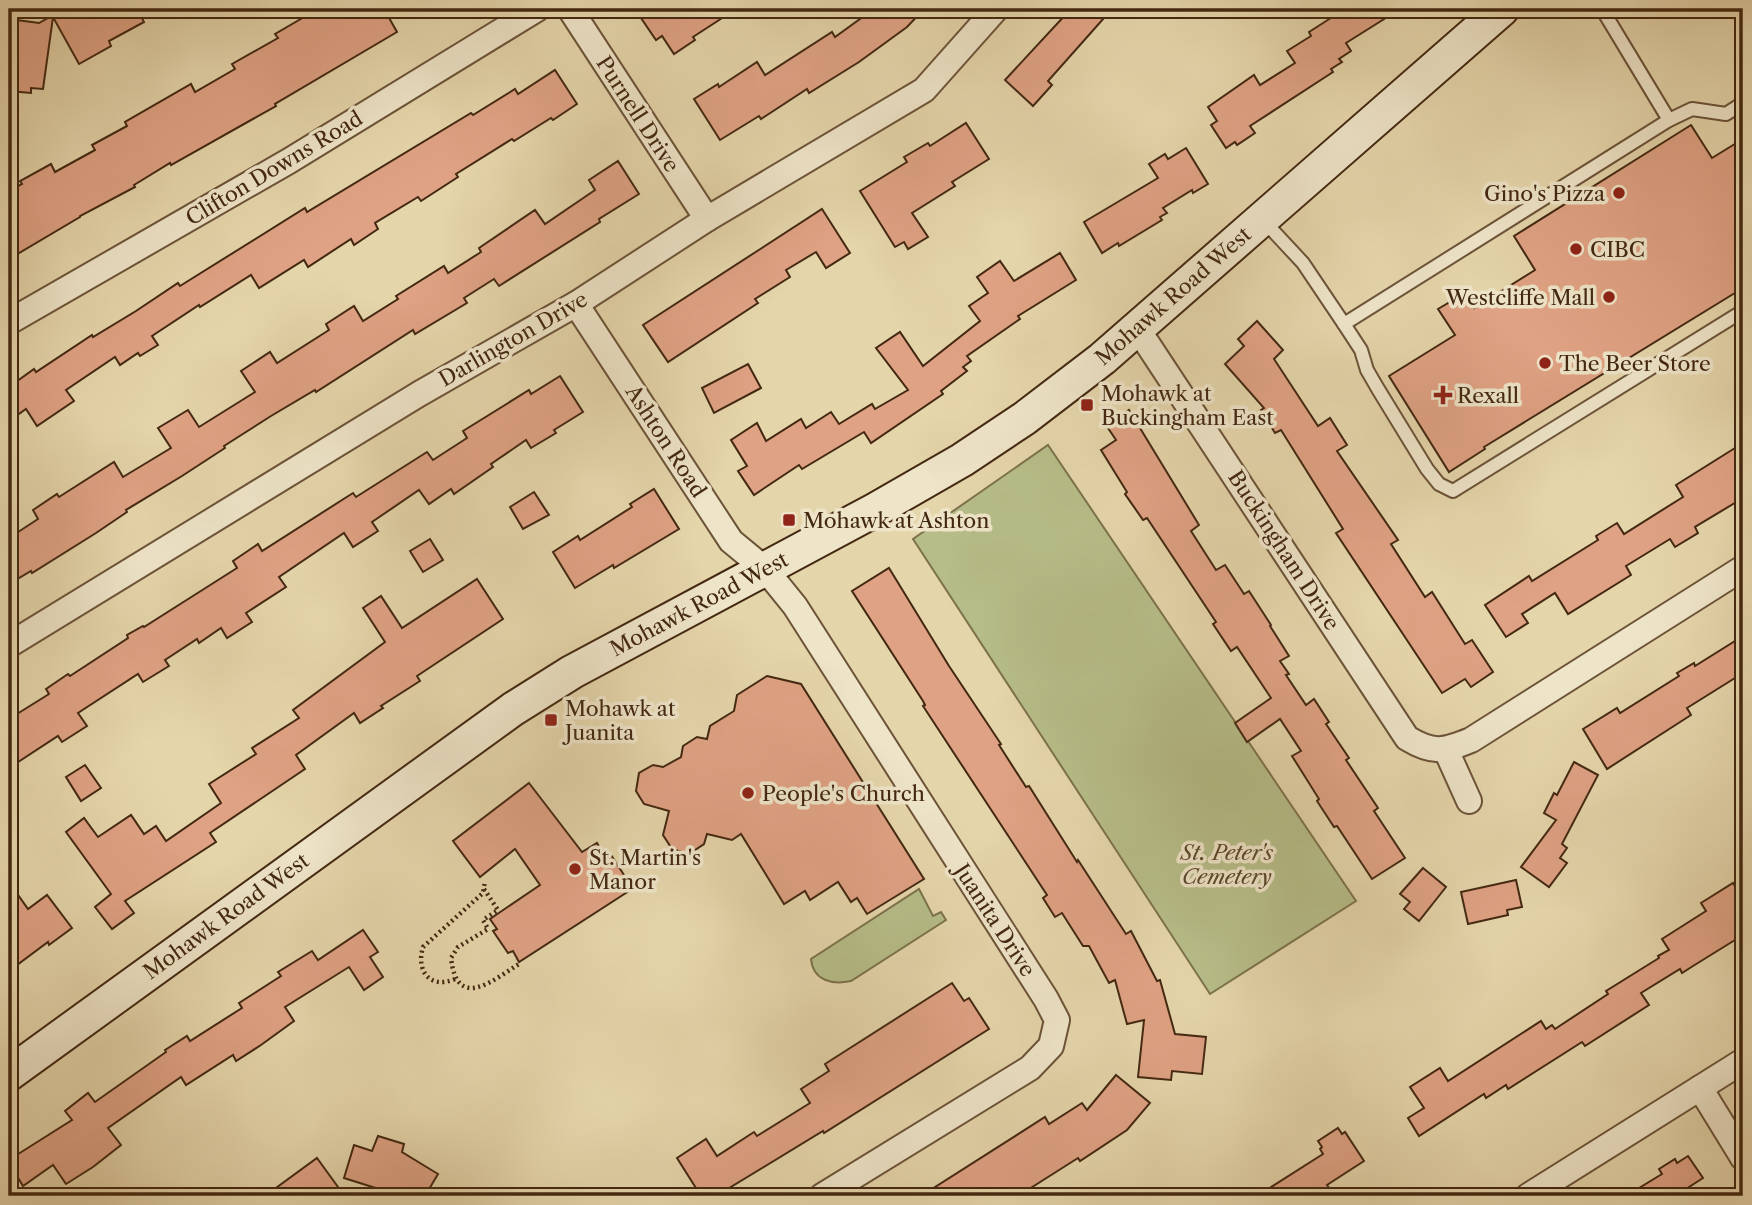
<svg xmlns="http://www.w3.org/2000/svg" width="1752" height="1205" font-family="'Libre Caslon Text',serif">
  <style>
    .green { fill: #b6bd88; stroke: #7c724c; stroke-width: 2 }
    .building { fill: #dfa284; stroke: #432811; stroke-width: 2 }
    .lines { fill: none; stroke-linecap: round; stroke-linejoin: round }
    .lane-casing { stroke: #6c5338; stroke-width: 16 }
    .street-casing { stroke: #6c5338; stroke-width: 28 }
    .secondary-casing { stroke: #432811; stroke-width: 37 }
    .path { stroke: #432811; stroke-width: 4.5; stroke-dasharray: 2 3.5; stroke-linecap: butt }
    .lane { stroke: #eee4c8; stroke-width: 12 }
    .street { stroke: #eee4c8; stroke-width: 24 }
    .secondary { stroke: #eee4c8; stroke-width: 33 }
    .poi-dot { fill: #8f2418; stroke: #eee4c8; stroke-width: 2.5 }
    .labels { text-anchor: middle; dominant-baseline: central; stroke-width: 7; stroke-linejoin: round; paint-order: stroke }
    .street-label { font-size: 21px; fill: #432811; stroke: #eee4c8 }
    .poi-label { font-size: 21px; fill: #432811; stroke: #eee4c8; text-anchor: start }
    .park-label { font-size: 21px; font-style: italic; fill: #5a4629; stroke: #eee4c8 }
  </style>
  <rect width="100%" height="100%" fill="#e5d5ab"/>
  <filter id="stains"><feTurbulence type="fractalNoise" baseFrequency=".00286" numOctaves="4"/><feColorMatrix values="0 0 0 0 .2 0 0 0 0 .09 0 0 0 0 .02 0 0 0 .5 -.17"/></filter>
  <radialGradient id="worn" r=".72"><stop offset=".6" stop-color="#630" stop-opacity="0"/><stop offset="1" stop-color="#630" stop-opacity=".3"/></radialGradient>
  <g class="green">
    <polygon points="1048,445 1356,901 1210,994 913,539"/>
    <path d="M 919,889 L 933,916 L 941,912 L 946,920 L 851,981 C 833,985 813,981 811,959 Z"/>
  </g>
  <g class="building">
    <polygon points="64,9 137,9 144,22 109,41 111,46 79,64 53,17 43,89 31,88 31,93 9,91 9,19 39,23"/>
    <polygon points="318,9 384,9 397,32 275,104 276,106 171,165 170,163 134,185 135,187 80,216 80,217 9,259 9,191 22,184 20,181 51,164 55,172 95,150 92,145 127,126 125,122 191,84 195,92 235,69 232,64 278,38 275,34"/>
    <polygon points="655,9 736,9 693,37 695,40 674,54 662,36 656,40 641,18"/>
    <polygon points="859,9 924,9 907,27 859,62 809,93 807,89 761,119 759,116 720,140 694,99 718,84 719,87 757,62 765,75 832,32 835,37 864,16"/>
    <polygon points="1081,9 1112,9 1048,81 1052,85 1033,106 1005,80 1068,12 1074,17"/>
    <polygon points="1345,9 1400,9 1346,43 1351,51 1339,59 1342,62 1331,69 1333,72 1250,126 1255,133 1237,145 1235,142 1226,148 1211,125 1217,121 1208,107 1254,75 1260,85 1295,63 1287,51 1311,36 1309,32"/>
    <polygon points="555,70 577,104 553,120 551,118 514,141 512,139 456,174 458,177 421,201 418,197 375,223 378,229 354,245 351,239 308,267 304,260 259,288 251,275 200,307 199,305 152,336 158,345 140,356 138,353 120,365 115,357 66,390 74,401 37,426 26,409 9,421 9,387 34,369 36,372 92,335 93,337 136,311 178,283 180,286 305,208 307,212 471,113 473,115 515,89 518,94"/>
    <polygon points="966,123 989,159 952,182 955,186 912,213 928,237 908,249 904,242 895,247 860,191 907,162 904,157 928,143 930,146"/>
    <polygon points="1691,125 1712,158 1743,139 1743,288 1484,447 1485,449 1449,472 1389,376 1455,335 1438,309 1465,293 1474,308 1535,270 1514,236"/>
    <polygon points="1186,148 1208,184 1193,193 1192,190 1163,208 1167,213 1160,217 1162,220 1119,246 1118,243 1102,253 1084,222 1158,178 1149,164 1165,154 1168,159"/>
    <polygon points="618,161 639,194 599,219 600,222 499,286 494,279 464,298 467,303 415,334 413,330 316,392 315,390 271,416 224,446 225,448 182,476 126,510 127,512 96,533 32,573 31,571 9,584 9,538 38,519 33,510 57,494 59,497 114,462 123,477 171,448 158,428 188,410 199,427 255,392 241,371 270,352 277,363 329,330 326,324 354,306 363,321 398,299 396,296 444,266 448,273 481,252 479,248 535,210 545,224 595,190 589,180"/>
    <polygon points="822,209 850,253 826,268 816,252 786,270 790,277 755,299 758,303 668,362 643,325"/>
    <polygon points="1060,253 1076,280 1018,316 1020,319 967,356 971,361 963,367 967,371 941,391 943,394 871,443 864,432 802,469 799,465 754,495 738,471 747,466 731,440 757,423 766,441 801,419 806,428 831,412 839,424 872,404 875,409 908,390 876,348 900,332 923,366 980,321 969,306 988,293 977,277 1000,261 1014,281"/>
    <polygon points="1257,321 1283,350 1274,359 1318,426 1330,418 1347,445 1337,451 1398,540 1391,544 1425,597 1432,592 1465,644 1472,640 1493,672 1471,687 1465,679 1442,693 1336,533 1343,529 1281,430 1275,433 1261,410 1264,408 1225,364 1244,346 1238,339"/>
    <polygon points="748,364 761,388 714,413 702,388"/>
    <polygon points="560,376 583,412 554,430 556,433 531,448 526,440 491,464 493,467 454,494 451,489 429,504 419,490 372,522 378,531 353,547 344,533 279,577 286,587 246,613 252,622 227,638 221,628 199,643 197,639 165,660 169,666 143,682 138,674 78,713 87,726 62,742 58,736 15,764 9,754 9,719 49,694 46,689 68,674 70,676 128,638 127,635 143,626 144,627 237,568 233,561 258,544 262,551 353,493 356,497 427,452 433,460 467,438 463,431 529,390 531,394"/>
    <polygon points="1129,410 1199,525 1191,531 1216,570 1225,565 1244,594 1249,591 1271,625 1270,626 1289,656 1280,661 1289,674 1286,675 1306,705 1314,699 1329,722 1326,724 1349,758 1346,760 1378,808 1374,811 1405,858 1372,879 1337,826 1334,827 1317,801 1319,799 1292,756 1301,751 1280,719 1247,742 1235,723 1271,698 1237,647 1231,651 1213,624 1216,622 1147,518 1143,520 1125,494 1127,492 1101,450 1116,440 1106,425"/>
    <polygon points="1743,443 1743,498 1695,527 1698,533 1675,547 1670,539 1626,566 1631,575 1568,614 1555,593 1522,614 1528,623 1506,637 1485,605 1529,576 1532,581 1598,540 1596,536 1617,523 1624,534 1683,497 1676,485"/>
    <polygon points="654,489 679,529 614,568 613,565 575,588 553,552 578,536 580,540 632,507 630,504"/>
    <polygon points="534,492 549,515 523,529 510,507"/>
    <polygon points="430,539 443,560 423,572 410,551"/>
    <polygon points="889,568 949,666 1001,744 999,745 1026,787 1029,786 1077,862 1078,860 1126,934 1131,931 1157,981 1160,980 1175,1034 1206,1037 1202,1074 1172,1071 1171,1080 1138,1077 1144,1020 1127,1024 1115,980 1109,983 1089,946 1083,946 1062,913 1055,917 1043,898 1047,895 923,706 925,705 923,701 852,591"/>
    <polygon points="477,579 503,619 417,676 420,681 381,706 383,708 360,723 354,713 296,755 305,769 210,833 216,842 125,901 134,913 112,929 95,907 111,894 66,832 84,818 98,837 131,815 144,834 156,826 166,841 221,803 209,784 256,754 252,748 299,718 293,710 385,642 363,608 381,596 402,628"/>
    <polygon points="1743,636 1743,673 1687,708 1691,715 1607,769 1583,729 1617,708 1620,713 1679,676 1677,673 1694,663 1695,666"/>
    <polygon points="767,676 801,684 924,879 867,914 857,898 851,902 838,882 810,900 805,891 784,904 741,834 732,840 707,834 704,844 689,854 672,849 663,835 669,811 644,804 636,791 639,773 653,765 663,767 681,757 683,746 697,737 707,739 710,726 734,711 737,695"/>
    <polygon points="1574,762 1598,775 1562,844 1567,848 1560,858 1567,863 1549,887 1521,867 1556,820 1544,813 1554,793 1557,795"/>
    <polygon points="85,765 101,788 81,801 66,777"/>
    <polygon points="529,783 582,852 597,843 606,859 611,855 626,878 622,880 629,891 519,962 513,951 508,953 493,931 497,929 490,919 540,885 515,849 480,877 453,841"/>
    <polygon points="1423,868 1446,887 1419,921 1404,909 1410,902 1400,894"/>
    <polygon points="1516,880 1522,907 1507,910 1508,915 1468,924 1461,892"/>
    <polygon points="9,882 28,909 47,895 72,928 49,945 48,942 9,971"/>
    <polygon points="1733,883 1743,899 1743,935 1693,966 1682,973 1680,969 1641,993 1649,1005 1585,1046 1582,1042 1508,1089 1506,1085 1486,1098 1484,1094 1419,1136 1408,1118 1424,1108 1410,1087 1440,1068 1448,1081 1541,1021 1546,1029 1552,1025 1555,1029 1608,994 1606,991 1659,958 1658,956 1669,950 1662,939 1706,911 1701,903"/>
    <polygon points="363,930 378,952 370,957 383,977 364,990 349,967 285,1007 294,1021 261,1045 236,1061 233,1055 186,1085 181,1077 108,1128 121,1145 93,1167 66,1184 53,1165 23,1186 9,1163 16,1158 15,1156 72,1120 65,1111 88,1093 95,1102 166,1052 165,1050 187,1036 190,1041 242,1008 239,1003 281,976 278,972 312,951 318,960"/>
    <polygon points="952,983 964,1001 969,998 989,1029 824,1133 823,1131 716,1196 701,1196 677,1158 706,1139 717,1156 754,1132 757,1136 810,1103 801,1089 829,1071 825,1064"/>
    <polygon points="1116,1075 1150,1103 1127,1130 1080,1161 1078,1158 1018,1196 921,1196 1045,1117 1049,1124 1082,1103 1087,1110"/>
    <polygon points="1338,1128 1342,1134 1345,1132 1364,1161 1327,1185 1335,1196 1257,1196 1323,1154 1320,1149 1322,1147 1318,1141"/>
    <polygon points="378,1136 404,1144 402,1152 438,1174 425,1196 401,1196 344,1178 354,1145 372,1151"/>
    <polygon points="1688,1156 1703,1178 1675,1196 1626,1196 1662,1174 1659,1169 1675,1159 1677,1163"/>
    <polygon points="317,1158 338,1187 325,1196 265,1196"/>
  </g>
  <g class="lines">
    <g class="lane-casing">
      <g id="lane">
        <polyline points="1602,9 1669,120"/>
        <polyline points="1262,219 1303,263 1344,324 1361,350 1367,370 1378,389 1427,469 1439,484 1453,491 1743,311"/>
        <polyline points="1344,324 1669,120 1692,109 1726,114 1743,103"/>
      </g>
    </g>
    <g class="street-casing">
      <g id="street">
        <polyline points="570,9 707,219"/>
        <polyline points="576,304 731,541 765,569 795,606 1046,999 1057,1020 1051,1046 1030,1068 822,1196"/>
        <polyline points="9,322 289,161 537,9"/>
        <path d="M 1137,328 L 1407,738 C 1433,754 1444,751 1471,740 L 1743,568"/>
        <polyline points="9,645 419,394 576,304 707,219 924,90 996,9"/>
        <polyline points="1446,750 1469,801"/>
        <polyline points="1700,1088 1743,1158"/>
        <polyline points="1528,1196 1743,1061"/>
      </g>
    </g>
    <g class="secondary-casing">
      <polyline id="secondary" points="9,1074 513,709 572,672 875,510 962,460 1025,418 1102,359 1502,9"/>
    </g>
    <g class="path">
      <path d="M 484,889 L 498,910 L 483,920 L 488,929 L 458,947 L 451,958 C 457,1011 492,981 519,964"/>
      <path d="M 455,979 C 429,990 416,970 423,947 L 483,893 L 485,881"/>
    </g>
    <use href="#lane" class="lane"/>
    <use href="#street" class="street"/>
    <use href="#secondary" class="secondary"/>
  </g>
  <g class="poi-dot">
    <circle cx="1619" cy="193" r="7"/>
    <circle cx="1576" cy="249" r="7"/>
    <circle cx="1609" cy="297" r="7"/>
    <circle cx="1545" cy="363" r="7"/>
    <path d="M1439.5 384.5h7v7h7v7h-7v7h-7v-7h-7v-7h7z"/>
    <rect x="1080" y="398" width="14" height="14" rx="3.5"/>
    <rect x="782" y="513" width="14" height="14" rx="3.5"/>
    <rect x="544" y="713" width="14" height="14" rx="3.5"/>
    <circle cx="748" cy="793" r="7"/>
    <circle cx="575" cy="869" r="7"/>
  </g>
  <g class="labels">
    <g class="street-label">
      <text transform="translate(638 114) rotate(57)">Purnell Drive</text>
      <text transform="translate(274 168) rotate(-31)">Clifton Downs Road</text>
      <text transform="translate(1173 296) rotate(-41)">Mohawk Road West</text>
      <text transform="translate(513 339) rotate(-30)">Darlington Drive</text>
      <text transform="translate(666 441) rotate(57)">Ashton Road</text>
      <text transform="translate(1284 550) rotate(57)">Buckingham Drive</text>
      <text transform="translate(699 604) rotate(-28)">Mohawk Road West</text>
      <text transform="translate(226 916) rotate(-36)">Mohawk Road West</text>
      <text transform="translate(995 920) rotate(57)">Juanita Drive</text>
    </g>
    <g class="poi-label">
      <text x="1605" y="193" text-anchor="end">Gino's Pizza</text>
      <text x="1590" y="249">CIBC</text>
      <text x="1595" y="297" text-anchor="end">Westcliffe Mall</text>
      <text x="1559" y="363">The Beer Store</text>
      <text x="1101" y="393">Mohawk at<tspan x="1101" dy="24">Buckingham East</tspan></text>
      <text x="1457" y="395">Rexall</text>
      <text x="803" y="520">Mohawk at Ashton</text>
      <text x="565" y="708">Mohawk at<tspan x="565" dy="24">Juanita</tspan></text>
      <text x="762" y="793">People's Church</text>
      <text x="589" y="857">St. Martin's<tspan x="589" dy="24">Manor</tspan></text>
    </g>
    <g class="park-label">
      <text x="1227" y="852">St. Peter's<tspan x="1227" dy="24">Cemetery</tspan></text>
    </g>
  </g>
  <rect width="1752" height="1205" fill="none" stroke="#e5d5ab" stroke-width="35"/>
  <rect x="10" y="10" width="1731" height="1184" fill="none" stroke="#432811" stroke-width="3.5"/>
  <rect x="18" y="18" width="1717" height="1170" fill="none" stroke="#432811" stroke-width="2"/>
  <rect width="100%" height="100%" filter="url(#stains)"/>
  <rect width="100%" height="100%" fill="url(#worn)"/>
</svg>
